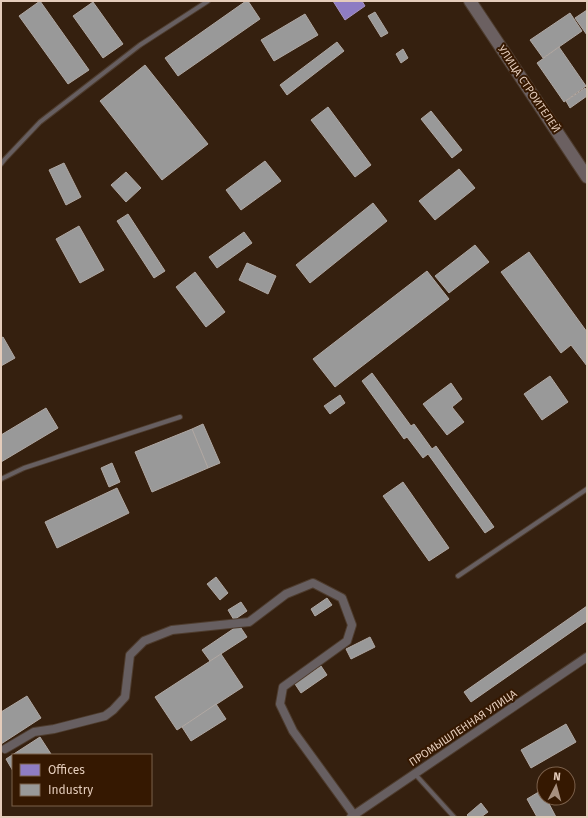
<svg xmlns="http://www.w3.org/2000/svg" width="588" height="818" font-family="'Fira Sans',sans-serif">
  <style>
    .offices { fill: #8e7cc3; stroke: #a894c1 }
    .industry { fill: #999; stroke: #b0a8a3 }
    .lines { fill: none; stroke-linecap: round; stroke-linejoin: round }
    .service-casing { stroke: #4e3c2e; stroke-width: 6 }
    .minor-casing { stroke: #4e3c2e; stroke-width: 10 }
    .secondary-casing { stroke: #4e3c2e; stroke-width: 14 }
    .service { stroke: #675f61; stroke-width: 4 }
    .minor { stroke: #675f61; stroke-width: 8 }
    .secondary { stroke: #6b6061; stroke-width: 12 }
    .labels { text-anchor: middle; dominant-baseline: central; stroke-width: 4; stroke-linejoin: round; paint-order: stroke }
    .street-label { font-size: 11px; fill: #e4ccbb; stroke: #351801 }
  </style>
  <rect width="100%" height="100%" fill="#35200f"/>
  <polygon class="offices" points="333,1 362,1 365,6 345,20"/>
  <g class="industry">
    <polygon points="40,1 89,70 68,84 19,16"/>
    <polygon points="246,1 248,1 260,19 178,76 165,58"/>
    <polygon points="93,2 123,44 103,58 73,16"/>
    <polygon points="587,10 587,35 575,18"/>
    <polygon points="375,12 388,33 381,37 368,16"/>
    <polygon points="570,13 582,31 543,58 530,40"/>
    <polygon points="305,14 318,35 274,61 261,40"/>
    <polygon points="337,42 344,51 287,95 280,85"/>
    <polygon points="559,47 586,86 564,102 537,63"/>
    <polygon points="403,49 408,58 401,63 396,54"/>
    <polygon points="145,65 208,144 162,180 100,101"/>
    <polygon points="585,88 587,91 587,96 570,108 566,101"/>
    <polygon points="328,107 371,165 355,177 311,120"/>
    <polygon points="431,111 462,150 452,158 421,119"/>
    <polygon points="265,161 281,181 241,210 226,190"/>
    <polygon points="64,163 81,197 66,205 49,170"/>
    <polygon points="459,169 475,188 435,220 419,201"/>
    <polygon points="126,172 141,188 126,202 111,185"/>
    <polygon points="373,203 387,221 310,283 296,265"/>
    <polygon points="128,214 165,271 154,278 117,221"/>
    <polygon points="79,226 104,270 80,283 56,239"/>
    <polygon points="244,232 252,243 217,268 209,257"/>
    <polygon points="475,245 489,262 449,293 435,276"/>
    <polygon points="529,252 587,332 587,366 571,345 561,353 501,272"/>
    <polygon points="247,263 276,276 268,294 239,280"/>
    <polygon points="427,271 449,299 335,387 313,359"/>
    <polygon points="195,272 225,312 206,327 176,287"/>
    <polygon points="3,337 15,358 1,366 1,338"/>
    <polygon points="372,373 411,426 414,424 432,449 436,446 494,527 485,533 428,454 423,458 407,437 404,439 362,381"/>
    <polygon points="550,376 568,402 542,420 524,394"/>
    <polygon points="451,383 462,399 452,407 464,422 447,435 423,404"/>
    <polygon points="340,395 345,403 330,414 324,406"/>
    <polygon points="46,408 58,428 1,462 1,435"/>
    <polygon points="203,424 220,463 208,468 192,429"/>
    <polygon points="192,429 208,468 152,492 135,452"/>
    <polygon points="112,463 120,482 109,487 101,468"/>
    <polygon points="403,482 449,548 429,561 383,496"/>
    <polygon points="117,488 129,513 57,548 45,522"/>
    <polygon points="216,577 228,593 220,600 207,584"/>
    <polygon points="327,598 332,605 315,616 311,609"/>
    <polygon points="241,602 247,611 234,620 228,610"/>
    <polygon points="587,606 587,621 471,702 464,692"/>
    <polygon points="239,625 247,637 210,661 202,650"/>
    <polygon points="370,637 375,647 351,659 346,649"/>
    <polygon points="221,654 243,687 177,730 155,697"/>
    <polygon points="321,666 327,675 301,693 295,684"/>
    <polygon points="27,696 41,718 1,744 1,712"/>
    <polygon points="216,704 226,719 191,741 182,727"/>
    <polygon points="566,724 576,742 531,768 521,750"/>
    <polygon points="40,737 51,754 13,755 13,771 6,759"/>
    <polygon points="542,790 544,795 544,798 546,798 556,817 537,817 527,799"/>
    <polygon points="481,803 488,812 481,817 469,817 467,815"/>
  </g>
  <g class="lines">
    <g class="service-casing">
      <g id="service">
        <polyline points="1,164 5,159 40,122 140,45 208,1"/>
        <polyline points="1,479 24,468 180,417"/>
        <polyline points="458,576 587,489"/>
        <polyline points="415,774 454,817"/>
      </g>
    </g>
    <g class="minor-casing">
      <g id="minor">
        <polyline points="5,749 34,732 54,729 105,716 113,710 125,697 130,655 144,641 172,630 249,622 286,594 313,583 342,598 352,625 347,641 283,687 280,704 293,731 354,815"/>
        <polyline points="351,817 587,657"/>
      </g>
    </g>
    <g class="secondary-casing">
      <polyline id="secondary" points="470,1 587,177"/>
    </g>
    <use href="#service" class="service"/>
    <use href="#minor" class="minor"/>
    <use href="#secondary" class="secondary"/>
  </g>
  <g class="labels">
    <g class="street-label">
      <text transform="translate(529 89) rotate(56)">УЛИЦА СТРОИТЕЛЕЙ</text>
      <text transform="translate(463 728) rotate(-34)">ПРОМЫШЛЕННАЯ УЛИЦА</text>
    </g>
  </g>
  <rect width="588" height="818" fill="none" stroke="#e4ccbb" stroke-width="4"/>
  <rect x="12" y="754" width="140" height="52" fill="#351801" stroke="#7b604b"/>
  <rect x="20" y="764" width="20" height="12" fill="#8e7cc3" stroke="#7b604b"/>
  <text x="48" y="774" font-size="12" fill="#e4ccbb">Offices</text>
  <rect x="20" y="784" width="20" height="12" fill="#999999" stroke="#7b604b"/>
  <text x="48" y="794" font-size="12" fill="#e4ccbb">Industry</text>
  <g transform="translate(556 786) rotate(6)"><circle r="19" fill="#351801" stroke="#7b604b"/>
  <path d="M0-3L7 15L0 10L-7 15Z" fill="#a7907f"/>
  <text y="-6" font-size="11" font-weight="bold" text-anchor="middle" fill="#e4ccbb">N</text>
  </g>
</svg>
